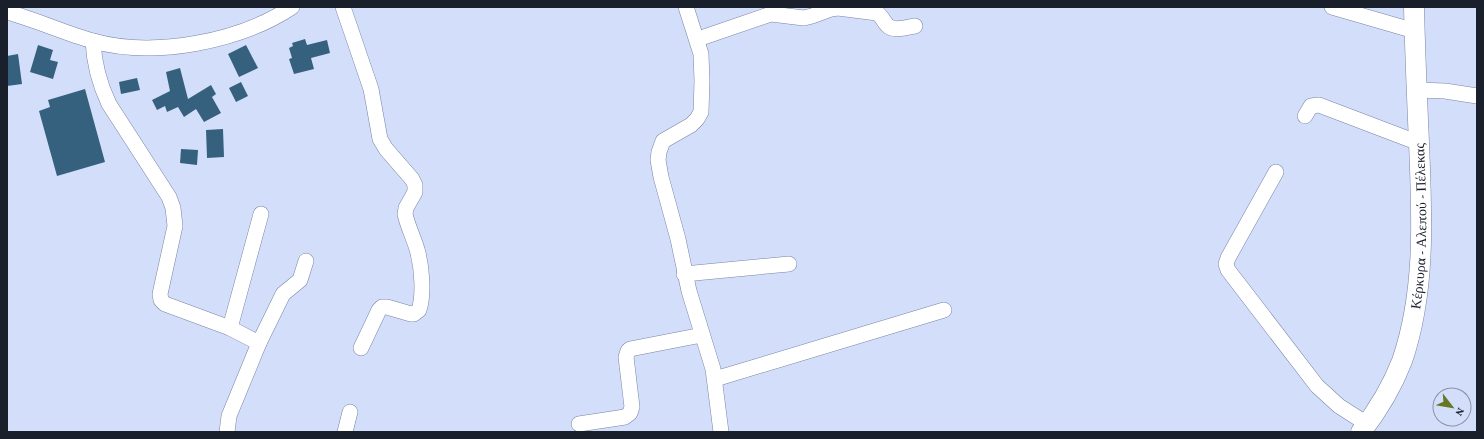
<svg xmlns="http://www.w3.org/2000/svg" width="1484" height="439" font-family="'Crimson Pro',serif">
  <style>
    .building { fill: #35617e }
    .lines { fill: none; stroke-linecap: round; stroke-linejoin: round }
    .minor-casing { stroke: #7884a4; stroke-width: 16 }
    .major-casing { stroke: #7884a4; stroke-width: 21 }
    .minor { stroke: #fff; stroke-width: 15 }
    .major { stroke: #fff; stroke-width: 20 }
    .labels { text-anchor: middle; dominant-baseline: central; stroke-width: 4; stroke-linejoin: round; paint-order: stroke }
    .street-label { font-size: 14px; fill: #1a1f2c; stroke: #d3dffa }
  </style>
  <rect width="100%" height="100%" fill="#d3dffa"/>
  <g class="building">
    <polygon points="305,39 307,45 327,40 330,53 311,58 314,69 294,74 289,59 292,58 289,48 293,46 292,43"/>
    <polygon points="38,45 53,50 50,60 58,62 53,79 30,72"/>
    <polygon points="246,45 258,68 239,77 228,54"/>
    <polygon points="18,54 22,84 7,86 7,56"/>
    <polygon points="180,68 188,99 211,85 216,94 212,97 221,113 204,122 196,109 184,117 178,107 167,112 165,106 157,110 152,100 170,91 166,72"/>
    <polygon points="137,78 140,90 121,94 119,82"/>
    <polygon points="241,82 248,96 236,102 229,88"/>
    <polygon points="85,89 105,162 57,176 39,111 50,107 48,100"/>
    <polygon points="223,129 224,157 207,158 206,130"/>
    <polygon points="181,149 198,150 197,165 180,163"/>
  </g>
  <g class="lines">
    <g class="minor-casing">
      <g id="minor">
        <path d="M 343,7 L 371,89 L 380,139 L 386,149 L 412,179 L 415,185 L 415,192 L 406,208 L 405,214 C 408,228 415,240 418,253 C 422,269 424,295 419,310 L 414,314 L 411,314 L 387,307 L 382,307 L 379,310 L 361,348"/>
        <polyline points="686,7 701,54 702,81 701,112 697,119 691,125 663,141 659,152 658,160 661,177 678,239 689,291 713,369 721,432"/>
        <polyline points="1332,7 1415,31"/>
        <path d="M 7,12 C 37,20 64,33 93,41 C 154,58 239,42 292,7"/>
        <path d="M 698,39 L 771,14 L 804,18 L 812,16 L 831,9 L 838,8 L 877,13 C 882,16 883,21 887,25 C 893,32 908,27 915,26"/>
        <path d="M 93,41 C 94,64 99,83 109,104 L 169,197 L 173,208 L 175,226 L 160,294 L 161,300 L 165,304 L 230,328 L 259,343 L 229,416 L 227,432"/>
        <polyline points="1417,90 1445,91 1477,96"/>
        <polyline points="1305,116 1311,106 1319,105 1419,143"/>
        <polyline points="1276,172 1228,258 1226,264 1228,270 1317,386 1339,406 1367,424"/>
        <polyline points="684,274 789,264"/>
        <polyline points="230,328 261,214"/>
        <polyline points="259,343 283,294 300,280 306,261"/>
        <polyline points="715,379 944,310"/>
        <polyline points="579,424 625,417 630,413 632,407 626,357 628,351 630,349 702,335"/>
        <polyline points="345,432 350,412"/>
      </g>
    </g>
    <g class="major-casing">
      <g id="major">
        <path id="s1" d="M 1361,432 C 1378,410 1392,387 1402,361 C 1426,291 1422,216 1419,143 C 1417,98 1415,52 1414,7"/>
      </g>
    </g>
    <use href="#minor" class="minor"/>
    <use href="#major" class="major"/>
  </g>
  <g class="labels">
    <g class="street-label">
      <text stroke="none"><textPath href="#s1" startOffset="219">Κέρκυρα - Αλεπού - Πέλεκας</textPath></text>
    </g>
  </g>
  <rect width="1484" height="439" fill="none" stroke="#1a1f2c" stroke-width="16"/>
  <g transform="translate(1452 407) rotate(121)"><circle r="19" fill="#d3dffa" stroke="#8992a8"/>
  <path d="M0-3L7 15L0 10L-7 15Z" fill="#647727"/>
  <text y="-6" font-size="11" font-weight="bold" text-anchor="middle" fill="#1a1f2c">N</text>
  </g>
</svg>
